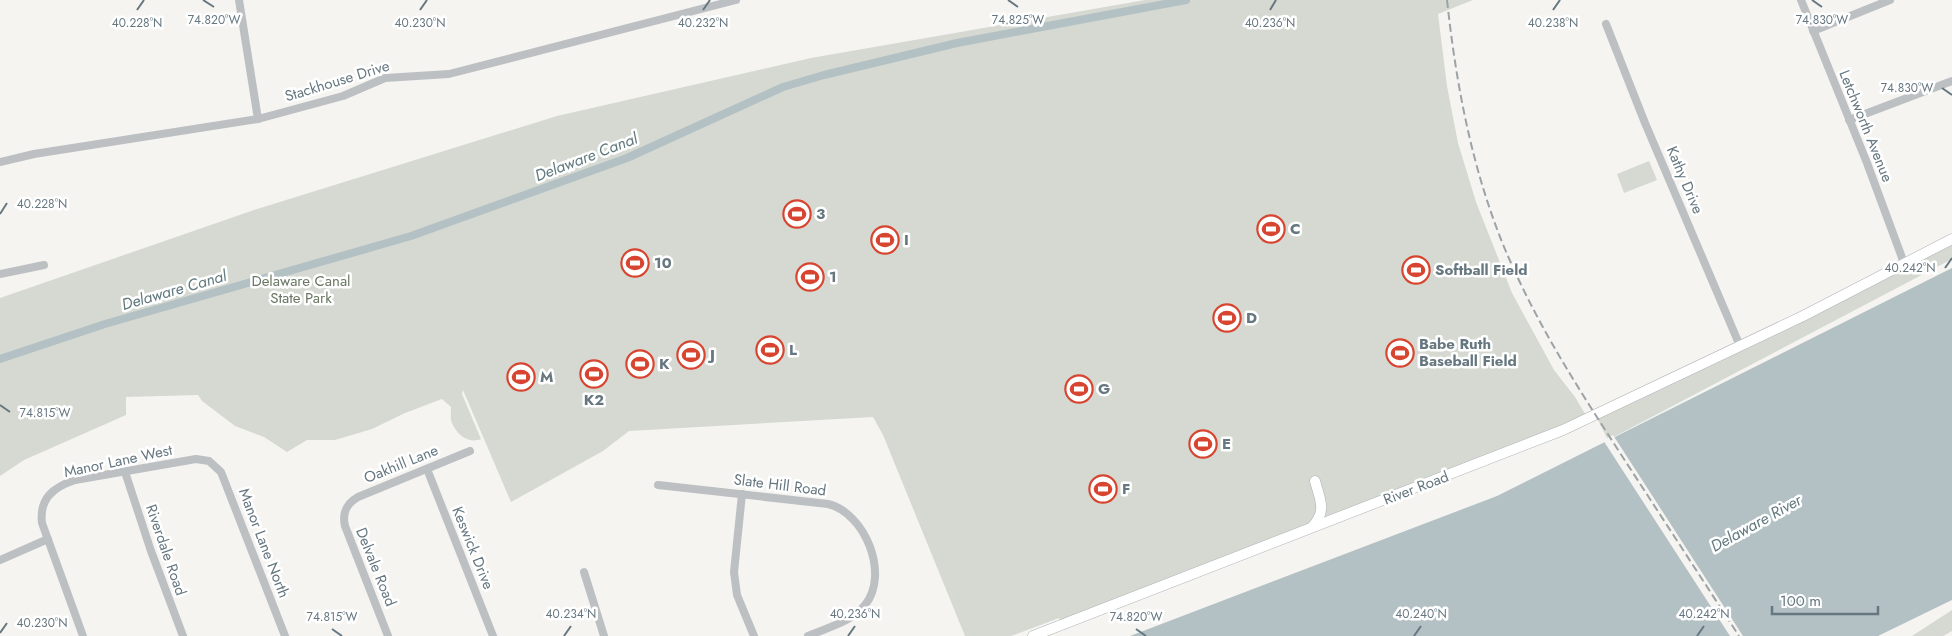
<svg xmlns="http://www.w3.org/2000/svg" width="1952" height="636" font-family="Jost,sans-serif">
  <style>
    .green { fill: #d5d9d1 }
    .water { fill: #b3c1c4 }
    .pier { fill: #f5f4f1 }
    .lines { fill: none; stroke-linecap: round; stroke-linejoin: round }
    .canal { stroke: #b3c1c4; stroke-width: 8 }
    .major-casing { stroke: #adb3b6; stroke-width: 11 }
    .minor { stroke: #bcc0c3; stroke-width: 8 }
    .major { stroke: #fff; stroke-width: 10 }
    .rail { stroke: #9ca3a7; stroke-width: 2; stroke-dasharray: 8 4; stroke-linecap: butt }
    .ticks { fill: none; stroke: #667780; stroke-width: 2 }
    .labels { text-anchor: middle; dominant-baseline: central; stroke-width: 5; stroke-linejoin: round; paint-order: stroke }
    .street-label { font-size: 15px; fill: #667780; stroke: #fff }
    .poi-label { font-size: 15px; font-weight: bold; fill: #667780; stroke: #fff; text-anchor: start }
    .park-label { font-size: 15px; fill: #6a7864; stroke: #fff }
    .water-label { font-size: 16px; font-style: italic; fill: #61797e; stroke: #fff }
    .ticks-label { font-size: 12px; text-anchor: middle; fill: #667780; stroke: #fff; stroke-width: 5; stroke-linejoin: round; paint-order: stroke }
  </style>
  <rect width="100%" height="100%" fill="#f5f4f1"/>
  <g class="green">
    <path d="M 1145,0 L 1473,0 L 1438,14 L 1447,86 L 1458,143 L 1476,202 L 1512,293 L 1554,370 L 1575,397 L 1587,417 L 1309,523 L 1308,525 L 1060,621 L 1059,618 L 1011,636 L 965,636 L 883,435 L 873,417 L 629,431 L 603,451 L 511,502 L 463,390 L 462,394 L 481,439 C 468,444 457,435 452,423 C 450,419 451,412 451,407 L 442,399 L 405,413 L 372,429 L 335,440 L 307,440 L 287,452 L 264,437 L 235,426 L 202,401 L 198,395 L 126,397 L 126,415 L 24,460 L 0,476 L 0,298 L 254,210 L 557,116 L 811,58 Z"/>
    <polygon points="1649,161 1657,180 1624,193 1617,174"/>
    <polygon points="1952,240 1952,259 1608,440 1596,416"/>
    <polygon points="1952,610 1952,631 1943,636 1912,636"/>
  </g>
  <polygon class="water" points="1952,268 1952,600 1878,636 1130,636 1497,496"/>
  <polygon class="pier" points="1613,435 1743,636 1730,636 1603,440"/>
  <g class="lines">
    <polyline class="canal" points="0,359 105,324 411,236 627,158 783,87 824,75 957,43 1186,0"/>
    <g class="major-casing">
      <g id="major">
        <path d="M 1313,526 C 1327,510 1320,500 1315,481"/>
        <polyline points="1033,636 1563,430 1803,316 1952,239"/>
      </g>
    </g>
    <g class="minor">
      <polyline points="239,0 258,119"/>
      <polyline points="1801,0 1867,163 1904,263"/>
      <polyline points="1606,24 1645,123 1740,346"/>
      <polyline points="1813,31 1890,0"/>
      <polyline points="1849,120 1952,81"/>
      <polyline points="0,162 34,154 258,119 343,96 385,78 449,74 736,0"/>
      <polyline points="0,274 44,265"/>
      <polyline points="427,469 493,636"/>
      <polyline points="125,472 151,551 183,636"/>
      <path d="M 658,485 L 828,504 C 865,513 890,574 865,605 C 852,622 826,628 808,636"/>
      <polyline points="742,494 734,572 737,595 754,636"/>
      <polyline points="0,560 48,539"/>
      <polyline points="584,572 604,636"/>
      <path d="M 83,636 L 42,523 C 39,498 54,487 75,480 L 196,459 L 209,461 L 221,472 L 285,636"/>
      <path d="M 388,636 L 345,526 C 342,513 346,504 358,497 L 470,451"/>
    </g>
    <use href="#major" class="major"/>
    <path class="rail" d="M 1447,0 C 1456,83 1471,164 1502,242 C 1534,320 1576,385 1622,456 C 1661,516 1700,576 1739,636"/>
  </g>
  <path class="ticks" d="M 203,0 L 214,7M 1008,0 L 1018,7M 1812,0 L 1822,7M 137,10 L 144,0M 420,10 L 427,0M 703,10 L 710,0M 1270,10 L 1276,0M 1553,10 L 1560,0M 1942,88 L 1952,95M 0,214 L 7,203M 1945,268 L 1952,258M 0,405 L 10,412M 332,629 L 342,636M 1136,629 L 1146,636M 0,633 L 7,623M 564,636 L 571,626M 848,636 L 855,626M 1414,636 L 1421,626M 1697,636 L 1704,626"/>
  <defs>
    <g id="stadium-ring" transform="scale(1.4375)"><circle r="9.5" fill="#fff" stroke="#d7442f" stroke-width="1.5"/><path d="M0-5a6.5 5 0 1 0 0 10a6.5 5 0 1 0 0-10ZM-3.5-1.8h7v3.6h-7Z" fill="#d7442f"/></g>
  </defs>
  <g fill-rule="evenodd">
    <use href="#stadium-ring" x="797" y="214"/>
    <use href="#stadium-ring" x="1271" y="229"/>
    <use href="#stadium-ring" x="885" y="240"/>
    <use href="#stadium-ring" x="635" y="263"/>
    <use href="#stadium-ring" x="1416" y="270"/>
    <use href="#stadium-ring" x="810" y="277"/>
    <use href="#stadium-ring" x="1227" y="318"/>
    <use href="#stadium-ring" x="770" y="350"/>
    <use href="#stadium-ring" x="1400" y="353"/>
    <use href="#stadium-ring" x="691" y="355"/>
    <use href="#stadium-ring" x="640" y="364"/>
    <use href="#stadium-ring" x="594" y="374"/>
    <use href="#stadium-ring" x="521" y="377"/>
    <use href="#stadium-ring" x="1079" y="389"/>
    <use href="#stadium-ring" x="1203" y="444"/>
    <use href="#stadium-ring" x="1103" y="489"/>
  </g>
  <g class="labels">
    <g class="street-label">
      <text transform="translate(337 81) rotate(-17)">Stackhouse Drive</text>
      <text transform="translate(1866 126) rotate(68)">Letchworth Avenue</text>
      <text transform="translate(1685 180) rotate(67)">Kathy Drive</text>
      <text transform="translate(118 461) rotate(-12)">Manor Lane West</text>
      <text transform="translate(401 464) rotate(-22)">Oakhill Lane</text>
      <text transform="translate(780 485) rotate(7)">Slate Hill Road</text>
      <text transform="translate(1416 488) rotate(-21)">River Road</text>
      <text transform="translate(264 543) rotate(69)">Manor Lane North</text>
      <text transform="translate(473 548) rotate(68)">Keswick Drive</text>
      <text transform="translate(166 550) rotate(71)">Riverdale Road</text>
      <text transform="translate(376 567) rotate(68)">Delvale Road</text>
    </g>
    <g class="poi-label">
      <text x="816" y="214">3</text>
      <text x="1290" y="229">C</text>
      <text x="904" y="240">I</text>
      <text x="654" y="263">10</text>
      <text x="1435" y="270">Softball Field</text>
      <text x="829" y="277">1</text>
      <text x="1246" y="318">D</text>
      <text x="1419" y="344">Babe Ruth<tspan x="1419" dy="17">Baseball Field</tspan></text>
      <text x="789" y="350">L</text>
      <text x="710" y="355">J</text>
      <text x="659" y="364">K</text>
      <text x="540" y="377">M</text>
      <text x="1098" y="389">G</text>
      <text x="594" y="400" text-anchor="middle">K2</text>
      <text x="1222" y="444">E</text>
      <text x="1122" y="489">F</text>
    </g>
    <g class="park-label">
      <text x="301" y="281">Delaware Canal<tspan x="301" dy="17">State Park</tspan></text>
    </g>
    <g class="water-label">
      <text transform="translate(586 157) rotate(-21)">Delaware Canal</text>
      <text transform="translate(174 290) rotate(-16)">Delaware Canal</text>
      <text transform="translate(1756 523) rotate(-29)">Delaware River</text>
    </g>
  </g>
  <g class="ticks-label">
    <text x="214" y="24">74.820°W</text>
    <text x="1018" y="24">74.825°W</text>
    <text x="1822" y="24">74.830°W</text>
    <text x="137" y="27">40.228°N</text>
    <text x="420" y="27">40.230°N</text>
    <text x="703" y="27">40.232°N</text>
    <text x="1270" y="27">40.236°N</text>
    <text x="1553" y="27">40.238°N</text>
    <text x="1907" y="92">74.830°W</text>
    <text x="42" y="208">40.228°N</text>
    <text x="1910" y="272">40.242°N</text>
    <text x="45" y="417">74.815°W</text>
    <text x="571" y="618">40.234°N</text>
    <text x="855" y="618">40.236°N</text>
    <text x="1421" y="618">40.240°N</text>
    <text x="1704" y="618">40.242°N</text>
    <text x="332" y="621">74.815°W</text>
    <text x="1136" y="621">74.820°W</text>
    <text x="42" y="627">40.230°N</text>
  </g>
  <path d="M1772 606v8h106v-8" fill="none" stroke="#667780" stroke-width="2.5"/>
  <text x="1780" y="606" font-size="15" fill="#667780" stroke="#ffffff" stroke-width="4" paint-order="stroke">100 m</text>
</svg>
